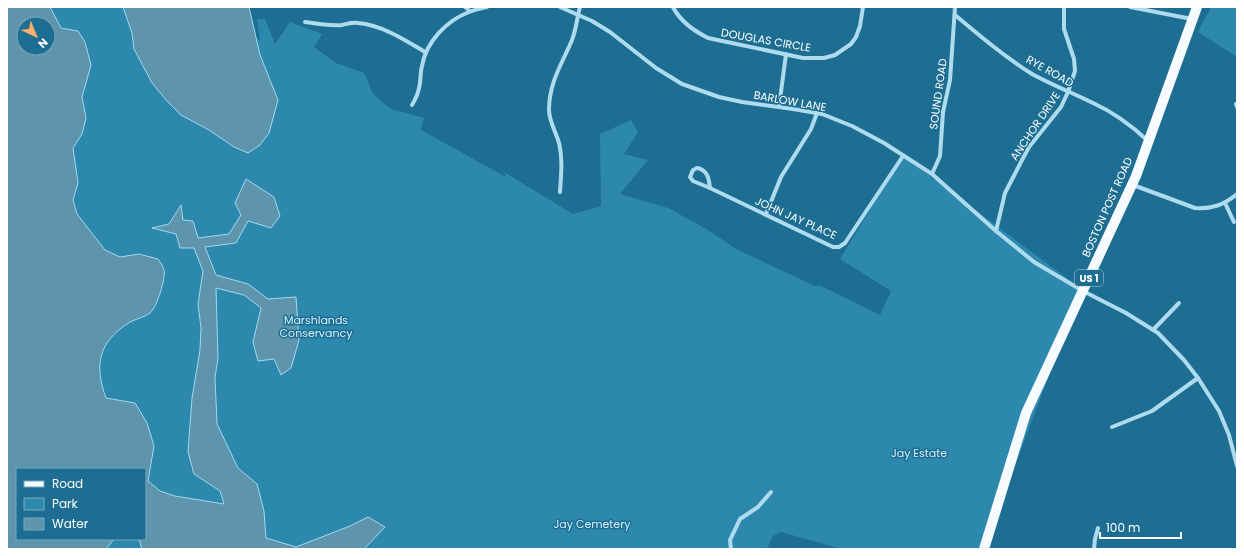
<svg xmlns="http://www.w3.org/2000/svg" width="1244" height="556" font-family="Poppins,sans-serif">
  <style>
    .green { fill: #2d88ae; fill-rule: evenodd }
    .water { fill: #5e94ac; stroke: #a1daf0; fill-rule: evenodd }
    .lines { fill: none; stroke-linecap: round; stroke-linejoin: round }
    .minor { stroke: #aedbee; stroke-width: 4 }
    .primary { stroke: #f5fbff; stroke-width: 10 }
    .labels { text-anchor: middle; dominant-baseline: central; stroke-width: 3; stroke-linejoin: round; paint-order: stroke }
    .shield { fill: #1d6e92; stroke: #bbd4de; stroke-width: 1 }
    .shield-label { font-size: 10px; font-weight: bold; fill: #fff }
    .street-label { font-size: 11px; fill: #fff; stroke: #1d6e92 }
    .park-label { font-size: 11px; fill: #d4effa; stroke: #1d6e92 }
  </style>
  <rect width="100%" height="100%" fill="#1d6e92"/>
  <g class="green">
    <path d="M 7,7 L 249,7 L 256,38 L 260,40 L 257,19 L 265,19 L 275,44 L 290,22 L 322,34 L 314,47 L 336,63 L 364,73 L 373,94 L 391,109 L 424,118 L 421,130 L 506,177 L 504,172 L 573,214 L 601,206 L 600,134 L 631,120 L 638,132 L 624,154 L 648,160 L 620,194 L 668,208 L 708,230 L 736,249 L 815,286 L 821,286 L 880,315 L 891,291 L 840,259 L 903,156 L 1088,294 L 1083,291 L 1076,305 L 983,549 L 842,549 L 781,532 L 773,536 L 767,549 L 95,549 L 98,539 L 145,539 L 145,469 L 93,469 ZM 24,24 L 48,24 L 48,48 L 24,48 Z"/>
    <polygon points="1211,7 1237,7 1237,57 1198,32"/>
  </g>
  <g class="water">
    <path d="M 7,7 L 50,7 L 61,28 L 78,31 L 85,42 L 91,65 L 82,97 L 86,118 L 82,134 L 73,148 L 78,183 L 73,200 L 77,214 L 105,250 L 120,257 L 139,254 L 158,259 C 160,262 163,266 164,270 C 166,278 157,307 150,313 C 145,317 136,319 130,322 C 98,342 94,365 106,398 L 135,403 L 147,423 L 154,446 L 148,481 L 160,491 L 175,496 L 224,504 L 220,491 L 194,474 L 188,452 L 192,398 L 200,350 L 201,328 L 198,304 L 203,271 L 194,248 L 180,248 L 176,234 L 152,228 L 169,224 L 181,205 L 183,220 L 193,221 L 198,238 L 229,234 L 241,215 L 235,203 L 246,179 L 274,197 L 280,216 L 271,228 L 248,221 L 236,243 L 205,247 L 216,275 L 248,284 L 268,299 L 296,297 L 299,340 L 291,368 L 281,375 L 274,359 L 258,361 L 253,342 L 261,308 L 244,295 L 216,288 L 218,359 L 215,377 L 217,424 L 238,468 L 257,484 L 264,511 L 266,538 L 296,547 L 350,526 L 368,517 L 385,527 L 364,549 L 142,549 L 139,539 L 145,539 L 145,469 L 17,469 L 17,539 L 114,539 L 106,549 L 7,549 ZM 24,24 L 48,24 L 48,48 L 24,48 Z"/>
    <polygon points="123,7 249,7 260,55 278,100 269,133 260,145 248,153 234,147 209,130 181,115 167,101 152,83 134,49 132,33"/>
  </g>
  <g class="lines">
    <g class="minor">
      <polyline points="465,7 470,11"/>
      <polyline points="560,7 592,21 610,32 656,68 682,84 719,97 742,102 793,109 822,114 852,126 884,143 932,174 996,231 1034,262 1083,291 1126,313 1158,333 1184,360 1198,378 1219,411 1229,435 1237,466"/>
      <path d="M 673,7 C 680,21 694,31 708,38 L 803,58 L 824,58 L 835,55 L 851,44 L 856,37 L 860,26 L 863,7"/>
      <polyline points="1130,7 1192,19"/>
      <path d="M 955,15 C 980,36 1005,57 1032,74 C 1052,85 1073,93 1093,103 C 1113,112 1131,125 1148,141"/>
      <path d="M 305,22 C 318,24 330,26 342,25 C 347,24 352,22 358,23 C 382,25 405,40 425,52"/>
      <polyline points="1236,104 1237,107"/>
      <path d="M 412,105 C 415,100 418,94 419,88 C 421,81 420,73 422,66 C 426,42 446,21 469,12 C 474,10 481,8 487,7"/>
      <polyline points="779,107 786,54"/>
      <path d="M 697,168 C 708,170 709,179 710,188 L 693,181 L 690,177 L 693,170 Z"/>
      <polyline points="932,174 940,156 943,112 950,80 955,7"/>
      <path d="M 1133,185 L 1195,208 C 1212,209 1224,205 1237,194"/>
      <polyline points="710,188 833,247 839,247 845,243 903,156"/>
      <path d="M 560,192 C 561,175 563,159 559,143 C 556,132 549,121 549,110 C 549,82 562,64 572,40 C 576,30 577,18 580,7"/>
      <polyline points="1225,203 1234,222"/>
      <polyline points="766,214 781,177 811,129 817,113"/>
      <polyline points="996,231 1005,193 1021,162 1029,147 1061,107 1068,92 1075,71 1074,59 1064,29 1064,7"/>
      <polyline points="1153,330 1179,303"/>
      <polyline points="1112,427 1152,411 1198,378"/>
      <polyline points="731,549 730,540 740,519 758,507 771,492"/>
      <polyline points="1094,549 1095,539 1098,528"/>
    </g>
    <polyline class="primary" points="984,549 1026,413 1136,176 1197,7"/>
  </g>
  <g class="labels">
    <rect class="shield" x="1075" y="270" width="28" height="16" rx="3"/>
    <g class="shield-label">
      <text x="1089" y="278">US 1</text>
    </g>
    <g class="street-label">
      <text transform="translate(766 40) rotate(10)">DOUGLAS CIRCLE</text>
      <text transform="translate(1050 71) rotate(29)">RYE ROAD</text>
      <text transform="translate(938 94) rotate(-82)">SOUND ROAD</text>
      <text transform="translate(790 101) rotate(10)">BARLOW LANE</text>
      <text transform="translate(1035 126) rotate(-56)">ANCHOR DRIVE</text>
      <text transform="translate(1107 207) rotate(-66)">BOSTON POST ROAD</text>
      <text transform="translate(796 218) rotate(24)">JOHN JAY PLACE</text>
    </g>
    <g class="park-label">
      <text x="316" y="320">Marshlands<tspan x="316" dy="13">Conservancy</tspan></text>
      <text x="919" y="453">Jay Estate</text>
      <text x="592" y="524">Jay Cemetery</text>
    </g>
  </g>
  <rect width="1244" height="556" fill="none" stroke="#ffffff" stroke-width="16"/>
  <rect x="16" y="468" width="130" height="72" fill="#1d6e92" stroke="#77a8be"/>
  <rect x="24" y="481" width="20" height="6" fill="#f5fbff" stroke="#77a8be"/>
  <text x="52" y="488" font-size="12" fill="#ffffff">Road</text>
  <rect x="24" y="498" width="20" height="12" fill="#2d88ae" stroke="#77a8be"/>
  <text x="52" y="508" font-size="12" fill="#ffffff">Park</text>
  <rect x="24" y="518" width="20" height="12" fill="#5e94ac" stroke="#77a8be"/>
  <text x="52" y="528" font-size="12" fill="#ffffff">Water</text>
  <g transform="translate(36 36) rotate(136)"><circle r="19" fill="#1d6e92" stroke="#77a8be"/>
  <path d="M0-3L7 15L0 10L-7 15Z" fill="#feaf6c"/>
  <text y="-6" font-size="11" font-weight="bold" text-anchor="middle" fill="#ffffff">N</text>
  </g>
  <path d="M1100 532v6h81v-6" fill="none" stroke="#ffffff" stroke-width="2"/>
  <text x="1106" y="532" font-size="12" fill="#ffffff" stroke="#1d6e92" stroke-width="3" paint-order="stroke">100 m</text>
</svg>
